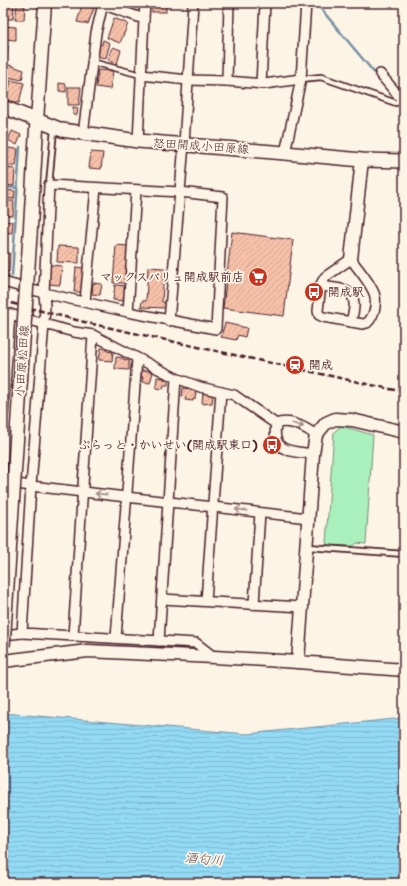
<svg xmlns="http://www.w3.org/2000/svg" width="407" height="886" font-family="'Shantell Sans','Klee One',sans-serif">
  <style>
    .green { fill: #aaf0bc; stroke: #7a8874 }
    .water { fill: url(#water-rules); stroke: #768fa4 }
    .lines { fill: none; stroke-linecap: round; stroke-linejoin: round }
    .stream { stroke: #768fa4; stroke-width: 2.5 }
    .building { fill: url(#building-hatch); stroke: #4a1f2b }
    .service-casing { stroke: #4a1f2b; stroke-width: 8 }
    .minor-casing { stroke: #4a1f2b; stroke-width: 12 }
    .tertiary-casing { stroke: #4a1f2b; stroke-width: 15 }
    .secondary-casing { stroke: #4a1f2b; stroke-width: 16 }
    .service { stroke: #fcf5e5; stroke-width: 4.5 }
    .minor { stroke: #fcf5e5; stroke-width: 9 }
    .tertiary { stroke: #fcf5e5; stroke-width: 12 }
    .secondary { stroke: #fcf5e5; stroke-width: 13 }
    .rail { stroke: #4a1f2b; stroke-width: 2.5; stroke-dasharray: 6 3; stroke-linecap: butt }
    .secondary-bridge-casing { stroke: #4a1f2b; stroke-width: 16; stroke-linecap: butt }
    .secondary-bridge { stroke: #fcf5e5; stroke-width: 13 }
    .oneway { stroke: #a38a88 }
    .labels { text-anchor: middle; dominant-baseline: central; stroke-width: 3.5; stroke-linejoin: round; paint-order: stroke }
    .street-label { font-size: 12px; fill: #4a1f2b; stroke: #fcf5e5 }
    .poi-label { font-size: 12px; font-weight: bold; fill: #4a1f2b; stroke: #fcf5e5; text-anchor: end }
    .water-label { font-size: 13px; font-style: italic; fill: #5c4e5e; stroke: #fcf5e5 }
  </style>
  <defs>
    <pattern id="water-rules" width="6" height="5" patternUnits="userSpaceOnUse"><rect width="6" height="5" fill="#93daf5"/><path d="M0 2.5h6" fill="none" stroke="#80bbd2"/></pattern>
    <pattern id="building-hatch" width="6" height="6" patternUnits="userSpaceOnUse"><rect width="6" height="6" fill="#f7c1a9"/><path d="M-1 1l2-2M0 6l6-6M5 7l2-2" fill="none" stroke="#d5a592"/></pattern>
  </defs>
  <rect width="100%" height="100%" fill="#fcf5e5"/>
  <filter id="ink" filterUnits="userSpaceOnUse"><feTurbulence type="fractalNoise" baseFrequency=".025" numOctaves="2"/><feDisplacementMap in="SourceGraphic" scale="8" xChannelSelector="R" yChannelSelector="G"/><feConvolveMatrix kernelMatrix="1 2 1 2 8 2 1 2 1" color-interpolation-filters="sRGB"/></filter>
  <g filter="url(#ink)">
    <polygon class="green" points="341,426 373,435 366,544 357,543 353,546 328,545 326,542 334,432"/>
    <polygon class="water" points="3,713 247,734 404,718 404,883 3,883"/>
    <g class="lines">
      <g class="stream">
        <polyline points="316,3 377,76"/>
        <polyline points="399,103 404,109"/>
        <polyline points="3,187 18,188"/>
        <polyline points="12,276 20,147"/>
      </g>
    </g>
    <g class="building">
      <polygon points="131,3 139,3 139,6 131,8"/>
      <rect x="152" y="3" width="14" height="9"/>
      <polygon points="6,5 14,5 13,19 5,19"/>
      <polygon points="17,5 25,6 24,20 15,20"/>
      <polygon points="82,5 94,8 88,24 77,22"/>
      <polygon points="114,18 128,24 120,43 107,38"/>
      <polygon points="3,26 16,27 16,40 3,39"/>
      <polygon points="103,40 110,43 106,58 95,56 98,43 102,45"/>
      <polygon points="3,46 8,46 7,58 3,58"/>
      <polygon points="113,47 121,50 117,64 108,60"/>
      <polygon points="3,63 24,70 22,80 3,76"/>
      <polygon points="98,70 113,71 110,89 96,87"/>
      <polygon points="11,80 24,83 19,103 6,100"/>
      <polygon points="59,83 66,84 66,92 59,91"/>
      <polygon points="68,87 81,87 79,105 68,105"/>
      <polygon points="73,107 78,108 77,115 73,115"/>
      <polygon points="12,131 21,135 17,145 8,140"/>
      <polygon points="7,148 18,149 16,166 5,166"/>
      <polygon points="91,152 103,153 101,169 89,168"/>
      <polygon points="5,168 15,169 14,186 4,185"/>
      <polygon points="3,190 15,191 14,199 3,198"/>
      <polygon points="3,201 14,201 13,216 3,214"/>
      <polygon points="3,221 13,222 12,233 3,232"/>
      <polygon points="232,232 293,240 284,316 223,308"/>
      <polygon points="116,245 128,246 125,283 113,283"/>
      <polygon points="58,246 79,247 79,263 57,262"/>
      <polygon points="3,253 10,253 9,272 5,272 5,270 3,270"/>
      <polygon points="50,265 62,266 60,285 48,284"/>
      <polygon points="76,267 84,268 82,292 74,292"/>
      <polygon points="148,267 164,268 162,302 166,303 166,308 141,307 142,301 146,301"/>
      <rect x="3" y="275" width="6" height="5"/>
      <polygon points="93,283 102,284 100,295 92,294"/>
      <polygon points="115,285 127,286 125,301 113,300"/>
      <polygon points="225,323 247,328 245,337 238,335 236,340 221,337"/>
      <polygon points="101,348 107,349 107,351 113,352 112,361 99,360"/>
      <polygon points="116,357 123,358 123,359 129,361 129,370 115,369"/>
      <polygon points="402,364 404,364 404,377 399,375"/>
      <polygon points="142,370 153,372 150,383 142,382 143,377 141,377"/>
      <polygon points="157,377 164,378 164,380 168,380 168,385 164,385 163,389 156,388"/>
      <polygon points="183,388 193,389 193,391 196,391 195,399 193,399 193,401 185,400 186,397 182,396"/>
      <polygon points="203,392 209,393 209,395 213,395 212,403 202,404"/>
    </g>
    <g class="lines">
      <g class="service-casing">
        <g id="service">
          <polyline points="92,62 141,75"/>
          <polyline points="301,79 321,77 396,103 401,99"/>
          <polyline points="49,185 54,129"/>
          <polyline points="308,547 404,554"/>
        </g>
      </g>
      <g class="minor-casing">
        <g id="minor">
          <polyline points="99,3 144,19 138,141"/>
          <polyline points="144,19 145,3"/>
          <polyline points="380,74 404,102"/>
          <polyline points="141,75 188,80 227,81 264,84 301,79"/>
          <polyline points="227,81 229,3"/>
          <polyline points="261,84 265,3"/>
          <polyline points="83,134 96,33 103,4"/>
          <polyline points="285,153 301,79 306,3"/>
          <path d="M 351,259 C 358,269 368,280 373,291 C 378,300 375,316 367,323 L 363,324 L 323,317 L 319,315 L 318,311 L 321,284 L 325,277 Z"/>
          <polyline points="3,282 44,293 128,312 216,329 223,197 180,192 49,185 44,293 45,306 44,324 3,312"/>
          <path d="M 320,286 C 332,288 353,286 354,303 C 355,309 352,316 351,322"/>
          <polyline points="85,301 96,188"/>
          <polyline points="128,312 136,190"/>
          <polyline points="169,321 184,144 193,3"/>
          <polyline points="3,414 10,314"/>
          <path d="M 313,454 C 291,451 271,453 276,424 C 290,418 305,427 316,435"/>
          <polyline points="3,482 31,486 308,518"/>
          <polyline points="162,599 302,607"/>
          <polyline points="206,601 221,392"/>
          <polyline points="254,604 260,513"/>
          <polyline points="3,635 22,633"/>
          <polyline points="73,636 93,335"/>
          <polyline points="116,638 137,359"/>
          <polyline points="159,641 176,378"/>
          <polyline points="214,657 196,643 22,633 31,486 44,324 74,332 93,335 176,378 200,387 234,395 276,424"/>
        </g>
      </g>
      <g class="tertiary-casing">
        <g id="tertiary">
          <polyline points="37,121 45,3"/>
          <polyline points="351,259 362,160"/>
          <polyline points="404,432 352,420 335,419 326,423 316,435 313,454 298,662 404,670"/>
          <polyline points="3,661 88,651 214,657 298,662"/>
        </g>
      </g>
      <g class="secondary-casing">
        <g id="secondary">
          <polyline points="3,107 62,130 138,141 285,153 362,160 404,161"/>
          <polyline points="30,235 37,121"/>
        </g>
      </g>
      <use href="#service" class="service"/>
      <use href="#minor" class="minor"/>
      <use href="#tertiary" class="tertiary"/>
      <use href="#secondary" class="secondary"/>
      <polyline class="rail" points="3,301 88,323 404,392"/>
      <g class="secondary-bridge-casing">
        <polyline id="secondary-bridge" points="3,646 30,235"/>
      </g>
      <use href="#secondary-bridge" class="secondary-bridge"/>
    </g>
    <defs><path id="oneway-shaft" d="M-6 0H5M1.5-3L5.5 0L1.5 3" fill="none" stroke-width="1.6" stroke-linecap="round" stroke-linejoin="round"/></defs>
    <g class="oneway">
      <use href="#oneway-shaft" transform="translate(298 425) rotate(17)"/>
      <use href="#oneway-shaft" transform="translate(101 494) rotate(-174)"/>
      <use href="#oneway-shaft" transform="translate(241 510) rotate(-173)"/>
    </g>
  </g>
  <defs>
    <g id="supermarket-disc" transform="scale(1)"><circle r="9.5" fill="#c8321e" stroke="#fcf5e5"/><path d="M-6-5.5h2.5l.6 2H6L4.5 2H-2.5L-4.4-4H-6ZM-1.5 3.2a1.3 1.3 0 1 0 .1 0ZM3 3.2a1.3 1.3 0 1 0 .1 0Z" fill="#fff"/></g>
    <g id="bus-disc" transform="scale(1)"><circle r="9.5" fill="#c8321e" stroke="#fcf5e5"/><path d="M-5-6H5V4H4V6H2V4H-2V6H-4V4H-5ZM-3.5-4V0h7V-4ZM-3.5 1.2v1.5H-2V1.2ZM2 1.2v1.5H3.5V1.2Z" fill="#fff"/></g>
    <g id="station-disc" transform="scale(1)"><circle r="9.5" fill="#c8321e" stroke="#fcf5e5"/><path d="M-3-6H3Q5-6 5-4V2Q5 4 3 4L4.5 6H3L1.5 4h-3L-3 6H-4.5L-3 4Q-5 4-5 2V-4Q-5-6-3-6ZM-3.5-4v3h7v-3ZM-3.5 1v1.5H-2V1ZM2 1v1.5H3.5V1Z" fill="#fff"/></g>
  </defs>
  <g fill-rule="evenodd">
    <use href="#supermarket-disc" x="258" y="277"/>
    <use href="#bus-disc" x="314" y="292"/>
    <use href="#station-disc" x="295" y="365"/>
    <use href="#bus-disc" x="272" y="445"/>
  </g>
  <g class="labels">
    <g class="street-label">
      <text transform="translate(201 146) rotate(4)">怒田開成小田原線</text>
      <text transform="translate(22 361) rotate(-86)">小田原松田線</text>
    </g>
    <g class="poi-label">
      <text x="244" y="277">マックスバリュ開成駅前店</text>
      <text x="328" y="292" text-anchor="start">開成駅</text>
      <text x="309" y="365" text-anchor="start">開成</text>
      <text x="258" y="445">ぷらっと・かいせい(開成駅東口)</text>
    </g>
    <g class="water-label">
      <text transform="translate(204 859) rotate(5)">酒匂川</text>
    </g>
  </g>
  <rect width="407" height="886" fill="none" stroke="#fcf5e5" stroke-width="16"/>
  <rect x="8" y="8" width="391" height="870" fill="none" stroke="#4a1f2b" stroke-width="1.5" filter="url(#ink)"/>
</svg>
